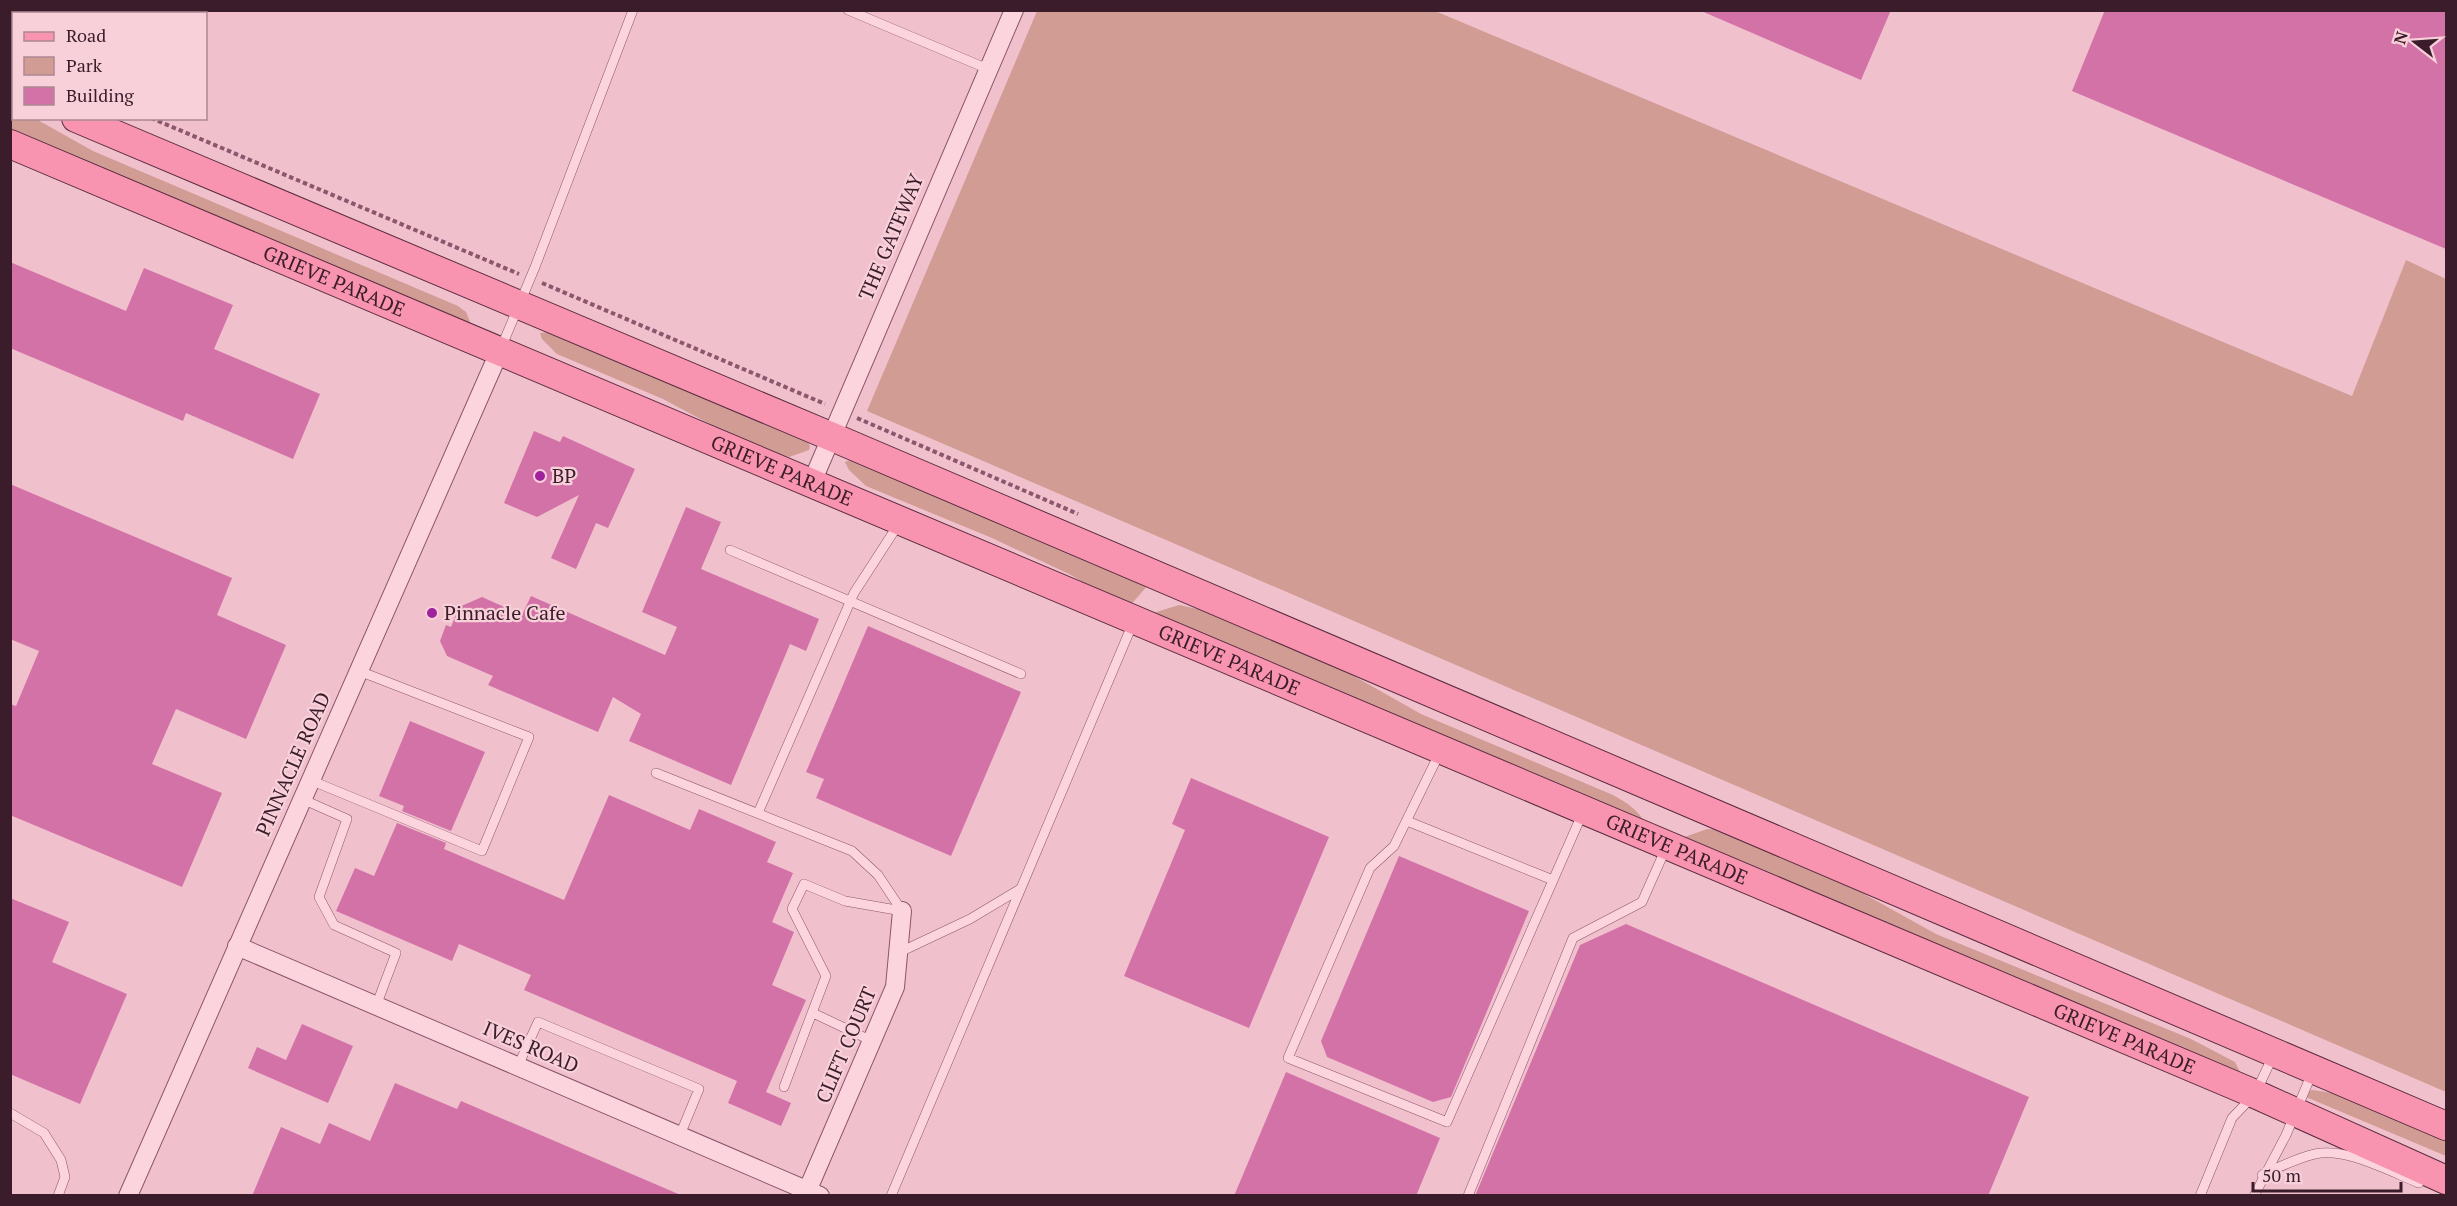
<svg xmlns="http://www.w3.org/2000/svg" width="2457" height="1206" viewBox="0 0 2457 1206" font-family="'PT Serif',serif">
  <rect width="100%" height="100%" fill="#f1c0cd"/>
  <path fill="#d09c93" d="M1037,11H1435L2352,396L2406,260L2446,279V1092L867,411Z
    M10,105L13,107L14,118L36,119L93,151L458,306L466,312L470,322L467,324L11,134Z
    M550,332L808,442L810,446L809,450L789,457L753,447L663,399L557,354L542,339L540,333Z
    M850,460L1148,585L1128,608L1069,574L992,538L866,486L849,470L845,462Z
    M1179,605L1198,609L1345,671L1421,714L1613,795C1627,803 1639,810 1646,825L1150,614Z
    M1707,829L1723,830L1857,890L1936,934L2191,1039L2235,1062L2244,1080L1682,838Z
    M2313,1090L2344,1095L2446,1138V1156L2306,1097L2308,1091Z"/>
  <path fill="#d372a7" d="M1699,10H1891L1861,80Z
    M2105,10H2446V249L2072,91Z
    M10,262L126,311L144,268L233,305L214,349L320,394L293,459L186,413L183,421L10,348Z
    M534,431L560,442L563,436L635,469L608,528L596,523L576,569L551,558L579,495L537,517L504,503Z
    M10,484L232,578L217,615L286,645L246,739L176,709L152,764L222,793L182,887L10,815V704L16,706L39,651L10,639Z
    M686,507L721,522L701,569L819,619L806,651L790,644L731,785L629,741L641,714L613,697L598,732L488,685L493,676L447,656L440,641L446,625L451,627L459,607L482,597L522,615L531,596L665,655L677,627L642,612Z
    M868,626L1021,692L951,856L816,798L824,779L806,772Z
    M410,721L485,752L451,831L402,811L404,806L379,796Z
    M1191,778L1329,837L1249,1028L1124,976L1185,830L1172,824Z
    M609,795L690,830L699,809L776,842L767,862L793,873L772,922L794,932L772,985L806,1000L766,1092L791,1103L781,1126L728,1103L737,1081L524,990L531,975L459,944L452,961L336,911L355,868L374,876L397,823L446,843L444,849L564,900Z
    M1399,856L1529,911L1451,1097L1433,1102L1327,1057L1321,1041Z
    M10,898L69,922L52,962L127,994L80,1104L10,1074Z
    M1626,924L2029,1097L1988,1196H1475L1580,945Z
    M302,1024L353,1046L328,1103L248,1068L257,1047L286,1060Z
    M1286,1072L1440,1138L1416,1196H1234Z
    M395,1083L457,1109L461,1101L683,1196H252L281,1127L320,1144L329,1123L370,1141Z"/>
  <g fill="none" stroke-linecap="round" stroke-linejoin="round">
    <g stroke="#8c566d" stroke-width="10">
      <path id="service" d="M848,10L988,69
        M501,348L535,267L633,10
        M730,550L1021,674
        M1440,752L1394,846L1370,868L1288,1058L1447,1122L1583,812
        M656,773L852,851L878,875L902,911
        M310,780L482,851L529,737L359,671
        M302,799L347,819L319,897L334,925L396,953L376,1006
        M758,813L854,593L898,525
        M1407,821L1553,880
        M898,953L970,919L1020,889
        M813,1013L872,1041
        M518,1066L538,1022L699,1089L680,1135
        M784,1087L826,976L792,909L804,884L845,901L902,911
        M10,1113L44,1133L61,1160L65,1177L58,1196
        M2262,1175C2279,1167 2297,1158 2315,1154C2346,1147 2391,1172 2419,1183
        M891,1196L1133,623
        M1468,1196L1573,938L1642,902L1666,848
        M2200,1196L2232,1118L2255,1094L2273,1056
        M2254,1196L2286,1135L2312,1073"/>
    </g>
    <g stroke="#8c566d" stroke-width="20">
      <path id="minor" d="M812,482L1014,10
        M237,946L820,1196
        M128,1196L500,350
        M805,1196L895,987L902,911"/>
    </g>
    <g stroke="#592b42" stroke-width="30">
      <g id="primary">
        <path d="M10,91L14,92"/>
        <path d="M76,118L830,436L2446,1126"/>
        <path id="s1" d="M10,144L2255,1094L2446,1180"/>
      </g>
    </g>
    <path stroke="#8c566d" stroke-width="4" stroke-dasharray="4.5 3" stroke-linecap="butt" d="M10,59L14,61
      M151,118L519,274
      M542,283L825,404
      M857,418L1078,514"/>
    <use href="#service" stroke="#fbd4de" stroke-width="9"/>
    <use href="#minor" stroke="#fbd4de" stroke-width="18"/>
    <use href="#primary" stroke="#f894af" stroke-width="28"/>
  </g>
  <g fill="#a0219c" stroke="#f8d0da" stroke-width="2">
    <circle cx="540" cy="476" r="6"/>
    <circle cx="432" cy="613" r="6"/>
  </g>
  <g text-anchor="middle" stroke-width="4.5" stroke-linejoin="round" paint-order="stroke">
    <g font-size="20" fill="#3a1c2a" stroke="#f8d0da">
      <text transform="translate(891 237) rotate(-67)" y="7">THE GATEWAY</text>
      <text dy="7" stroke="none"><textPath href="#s1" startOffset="352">GRIEVE PARADE</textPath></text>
      <text dy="7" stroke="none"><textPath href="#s1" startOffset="838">GRIEVE PARADE</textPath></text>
      <text dy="7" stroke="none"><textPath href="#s1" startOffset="1324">GRIEVE PARADE</textPath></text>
      <text transform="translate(293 764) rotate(-66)" y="7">PINNACLE ROAD</text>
      <text dy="7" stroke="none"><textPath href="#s1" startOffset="1810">GRIEVE PARADE</textPath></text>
      <text dy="7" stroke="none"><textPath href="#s1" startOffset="2296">GRIEVE PARADE</textPath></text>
      <text transform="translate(846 1045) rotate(-67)" y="7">CLIFT COURT</text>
      <text transform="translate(531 1047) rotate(23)" y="7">IVES ROAD</text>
    </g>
    <g font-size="20" fill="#3a1c2a" stroke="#f8d0da" text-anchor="start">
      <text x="552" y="483">BP</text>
      <text x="444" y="620">Pinnacle Cafe</text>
    </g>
  </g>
  <rect width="2457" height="1206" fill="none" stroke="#3a1c2a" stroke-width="24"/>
  <rect x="12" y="12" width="195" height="108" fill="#f8d0da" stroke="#ac8894" stroke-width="1.5"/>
  <rect x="24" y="32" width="30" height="9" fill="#f894af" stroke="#ac8894" stroke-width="1.5"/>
  <text x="66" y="42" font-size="18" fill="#3a1c2a">Road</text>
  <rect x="24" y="57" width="30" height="18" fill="#d09c93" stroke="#ac8894" stroke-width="1.5"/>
  <text x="66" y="72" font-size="18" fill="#3a1c2a">Park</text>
  <rect x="24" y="87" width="30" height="18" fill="#d372a7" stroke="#ac8894" stroke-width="1.5"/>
  <text x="66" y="102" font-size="18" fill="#3a1c2a">Building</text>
  <g transform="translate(2415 42) rotate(287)" stroke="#f8d0da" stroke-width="4.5" paint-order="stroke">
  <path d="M0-4.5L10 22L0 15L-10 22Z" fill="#3a1c2a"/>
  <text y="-9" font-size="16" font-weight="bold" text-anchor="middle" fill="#3a1c2a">N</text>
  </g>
  <path d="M2253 1182v9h148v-9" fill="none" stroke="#3a1c2a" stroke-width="3"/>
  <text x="2262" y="1182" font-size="18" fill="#3a1c2a" stroke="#f8d0da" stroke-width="4.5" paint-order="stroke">50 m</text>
</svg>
